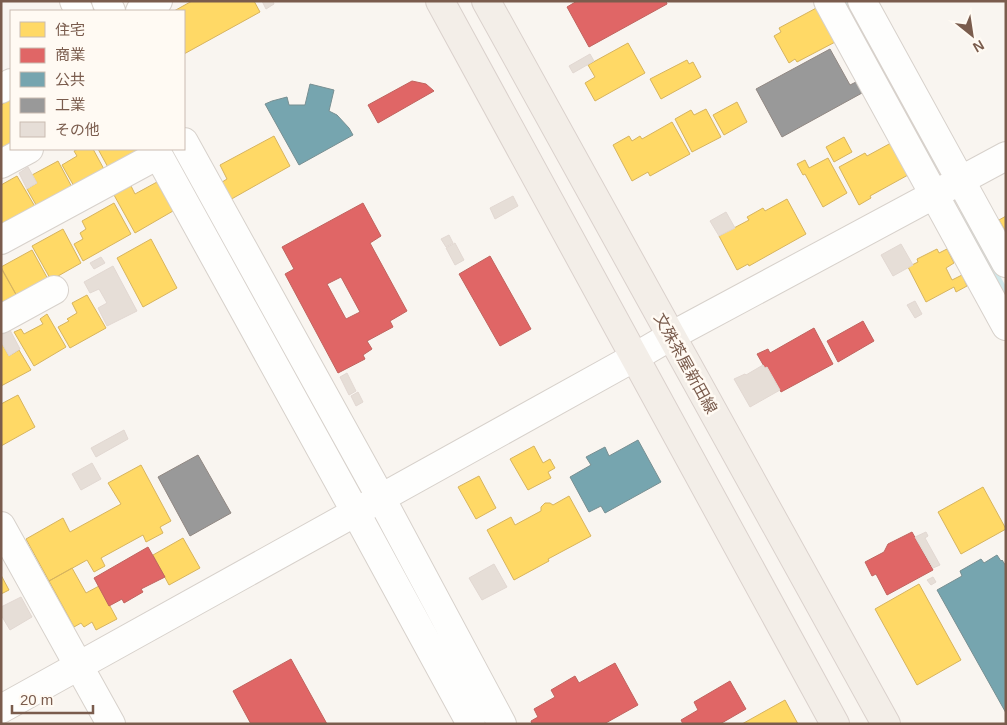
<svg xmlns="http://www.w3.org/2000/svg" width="1007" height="725" viewBox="0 0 1007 725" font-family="Helvetica,'Noto Sans JP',sans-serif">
  <rect width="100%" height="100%" fill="#f9f5f0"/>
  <path fill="#ffd966" stroke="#d7b45e" d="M192,1H254L260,12L184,54V11H174Z
    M820,6L839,40L797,62L795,59L789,63L774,36L781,32L779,28Z
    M628,43L645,73L595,101L585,83L595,77L588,65Z
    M687,60L689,64L693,62L701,77L661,99L650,79Z
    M11,99V149L1,157V105Z
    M737,102L747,122L724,135L713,115Z
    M706,109L721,137L692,152L675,119L691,110L694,115Z
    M672,122L690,154L650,176L648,172L632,181L613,145L629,136L632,141L640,136L642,139Z
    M274,136L290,166L228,201L219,184L227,179L220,165Z
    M844,137L852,152L834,162L826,147Z
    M891,143L908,175L870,196L871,198L859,205L839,167L865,153L867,156Z
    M78,149H93L105,171L75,188L62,165L77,156L74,151Z
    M98,149H140L142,153L110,171Z
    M828,158L847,193L823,207L805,174L803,175L797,164L805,160L809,168Z
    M58,161L74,191L39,210L27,189L37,183L32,175Z
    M17,176L37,210L1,230V185Z
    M157,182L173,211L135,233L114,195L131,186L135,194Z
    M787,199L806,234L749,266L748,264L737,270L719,236L749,220L747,217L763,208L765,211Z
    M114,203L131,234L83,261L74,244L83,239L80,233L86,229L82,221Z
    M1006,216V232L999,220Z
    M63,229L81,263L51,280L32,246Z
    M151,239L177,288L143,307L117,258Z
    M937,249L939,253L947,249L954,263L946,268L952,280L962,275L967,286L956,292L954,287L926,302L908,267L918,262L917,259Z
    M32,250L49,281L18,298L1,267Z
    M1,270H2L18,298L1,307Z
    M87,295L106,328L70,348L58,327L69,321L67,319L77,313L72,303Z
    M47,314L66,347L34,366L14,332L21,329L24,334L43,324L40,319Z
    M1,342L9,356L19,350L31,370L1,386Z
    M18,395L35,427L1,446V404Z
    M534,446L543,463L550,459L555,468L548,472L551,478L528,490L510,459Z
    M141,465L171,521L160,527L163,533L146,542L143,535L101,558L105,566L94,572L87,560L49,581L26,539L63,518L70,532L121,504L108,483Z
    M479,476L496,508L476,519L458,487Z
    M983,487L1006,529L961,554L938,512Z
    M569,496L591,536L548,559L549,561L514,580L487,530L511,517L515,525L541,511V507L545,503H550L553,505Z
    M183,538L200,568L169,585L153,555Z
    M72,568L86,593L99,586L117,619L96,630L92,622L84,627L81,623L74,627L49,581Z
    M1,575L9,590L1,594Z
    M919,584L961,660L917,685L875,609Z
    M785,700L798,724H742Z"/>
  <path fill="#e06666" stroke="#c1635e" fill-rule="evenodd" d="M577,1H666L667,4L589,47L567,7Z
    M412,81L426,84L434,91L378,123L368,105Z
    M363,203L381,236L370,243L407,311L390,321L393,327L367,341L372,349L363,355L365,359L338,373L285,274L294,269L282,247ZM341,277L360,312L346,319L327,284Z
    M490,256L531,329L500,346L459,274Z
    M863,321L874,341L838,362L827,341Z
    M814,328L833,364L781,392L767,367L765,368L757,354L768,349L770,353Z
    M912,532L933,570L887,595L876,574L872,576L865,562L884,552L888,544Z
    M148,547L165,577L141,589L143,592L124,603L122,599L109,606L94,578Z
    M291,659L327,724H251L233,691Z
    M615,663L638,705L604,724H532L531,721L538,717L534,709L555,697L551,690L575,676L579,683Z
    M730,681L746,709L720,724H683L681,720L698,710L694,702Z"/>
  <path fill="#76a5af" stroke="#778f92" d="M310,84L334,90L329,111L337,115L349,128L353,135L299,165L265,104L272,101L287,97L289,105H305Z
    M638,440L661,482L605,513L601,506L589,512L570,477L591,465L586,457L605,447L609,456Z
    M997,555L1001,561L1002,560L1006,566V713L937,590L962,576L960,571L981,559L984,563Z"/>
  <path fill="#999" stroke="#908782" d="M830,49L850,85L856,82L862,93L782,137L756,89Z
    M198,455L231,513L190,536L158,477Z"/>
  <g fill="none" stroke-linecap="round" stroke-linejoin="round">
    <path stroke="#d0e8ea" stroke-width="9" d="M90,1L96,11
      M844,1L934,164
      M171,149L233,262
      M962,216L1006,296"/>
  </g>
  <path fill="#e6ded7" stroke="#e2d8d2" d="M262,1H273L274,4L266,9Z
    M590,54L594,61L573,73L569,66Z
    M28,167L37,183L27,189L19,173Z
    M513,196L518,206L495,219L490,208Z
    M726,212L735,228L719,236L710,221Z
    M449,235L453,243L446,247L441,239Z
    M455,243L464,260L455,265L446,248Z
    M901,244L913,265L893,276L881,255Z
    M101,257L105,263L94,269L90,263Z
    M113,266L137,311L107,326L98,308L107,303L99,289L90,293L84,282Z
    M915,301L922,314L915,318L907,305Z
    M10,330L20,349L9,356L1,342V335Z
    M763,365L765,368L767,367L780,390L750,407L734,379L745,374L746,375Z
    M347,373L356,391L349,395L340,377Z
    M358,392L363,402L356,406L351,396Z
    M124,430L128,439L96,457L91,448Z
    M92,463L101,479L81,490L72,474Z
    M926,532L928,536L925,538L940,565L933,568L915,537Z
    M494,564L507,587L482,600L469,578Z
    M933,577L936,582L931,585L927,580Z
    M21,597L32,617L10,630L1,615V607Z"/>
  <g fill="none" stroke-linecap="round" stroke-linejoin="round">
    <g stroke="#d7d1cb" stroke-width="30">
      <path id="minor" d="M74,1L79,11
        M106,1L111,11
        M828,1L1006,326
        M862,1L1006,263
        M140,11L158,1
        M1,89L11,83
        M184,142L381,498L502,724
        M155,149L356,513L471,724
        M1,164L29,149
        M1,240L158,155
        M1,319L54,290
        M1,526L111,724
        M1,709L635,357L671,336L1006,156"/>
    </g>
    <g stroke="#dad1cc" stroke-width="30">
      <path id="major" d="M440,1L835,724
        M486,1L886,724"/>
    </g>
    <use href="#minor" stroke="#fefefd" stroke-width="28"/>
    <use href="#major" stroke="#f3eee8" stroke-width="28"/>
  </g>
  <g text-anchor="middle" stroke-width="5" stroke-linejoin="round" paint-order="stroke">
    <g font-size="16" fill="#7a5c4d" stroke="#fffaf3">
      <text transform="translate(686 363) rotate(61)" y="6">文殊茶屋新田線</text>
    </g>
  </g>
  <rect width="1007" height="725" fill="none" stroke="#7a5c4d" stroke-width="5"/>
  <rect x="10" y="10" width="175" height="140" fill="#fffaf3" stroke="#cabbb1"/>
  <rect x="20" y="22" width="25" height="15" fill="#ffd966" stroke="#cabbb1"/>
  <text x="55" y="35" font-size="15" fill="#7a5c4d">住宅</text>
  <rect x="20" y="48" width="25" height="15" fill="#e06666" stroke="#cabbb1"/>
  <text x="55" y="60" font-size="15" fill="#7a5c4d">商業</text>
  <rect x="20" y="72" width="25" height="15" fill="#76a5af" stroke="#cabbb1"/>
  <text x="55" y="85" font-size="15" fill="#7a5c4d">公共</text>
  <rect x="20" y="98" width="25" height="15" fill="#999999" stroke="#cabbb1"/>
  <text x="55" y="110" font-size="15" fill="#7a5c4d">工業</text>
  <rect x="20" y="122" width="25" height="15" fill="#e6ded7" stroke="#cabbb1"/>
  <text x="55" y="135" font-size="15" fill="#7a5c4d">その他</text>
  <g transform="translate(972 35) rotate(150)" stroke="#fffaf3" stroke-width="4" paint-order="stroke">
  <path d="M0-4L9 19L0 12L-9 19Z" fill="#7a5c4d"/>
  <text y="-8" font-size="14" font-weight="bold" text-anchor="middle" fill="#7a5c4d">N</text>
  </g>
  <path d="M12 705v8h81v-8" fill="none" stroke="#7a5c4d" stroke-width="2.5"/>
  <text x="20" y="705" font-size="15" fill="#7a5c4d" stroke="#fffaf3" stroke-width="4" paint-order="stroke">20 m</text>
</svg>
